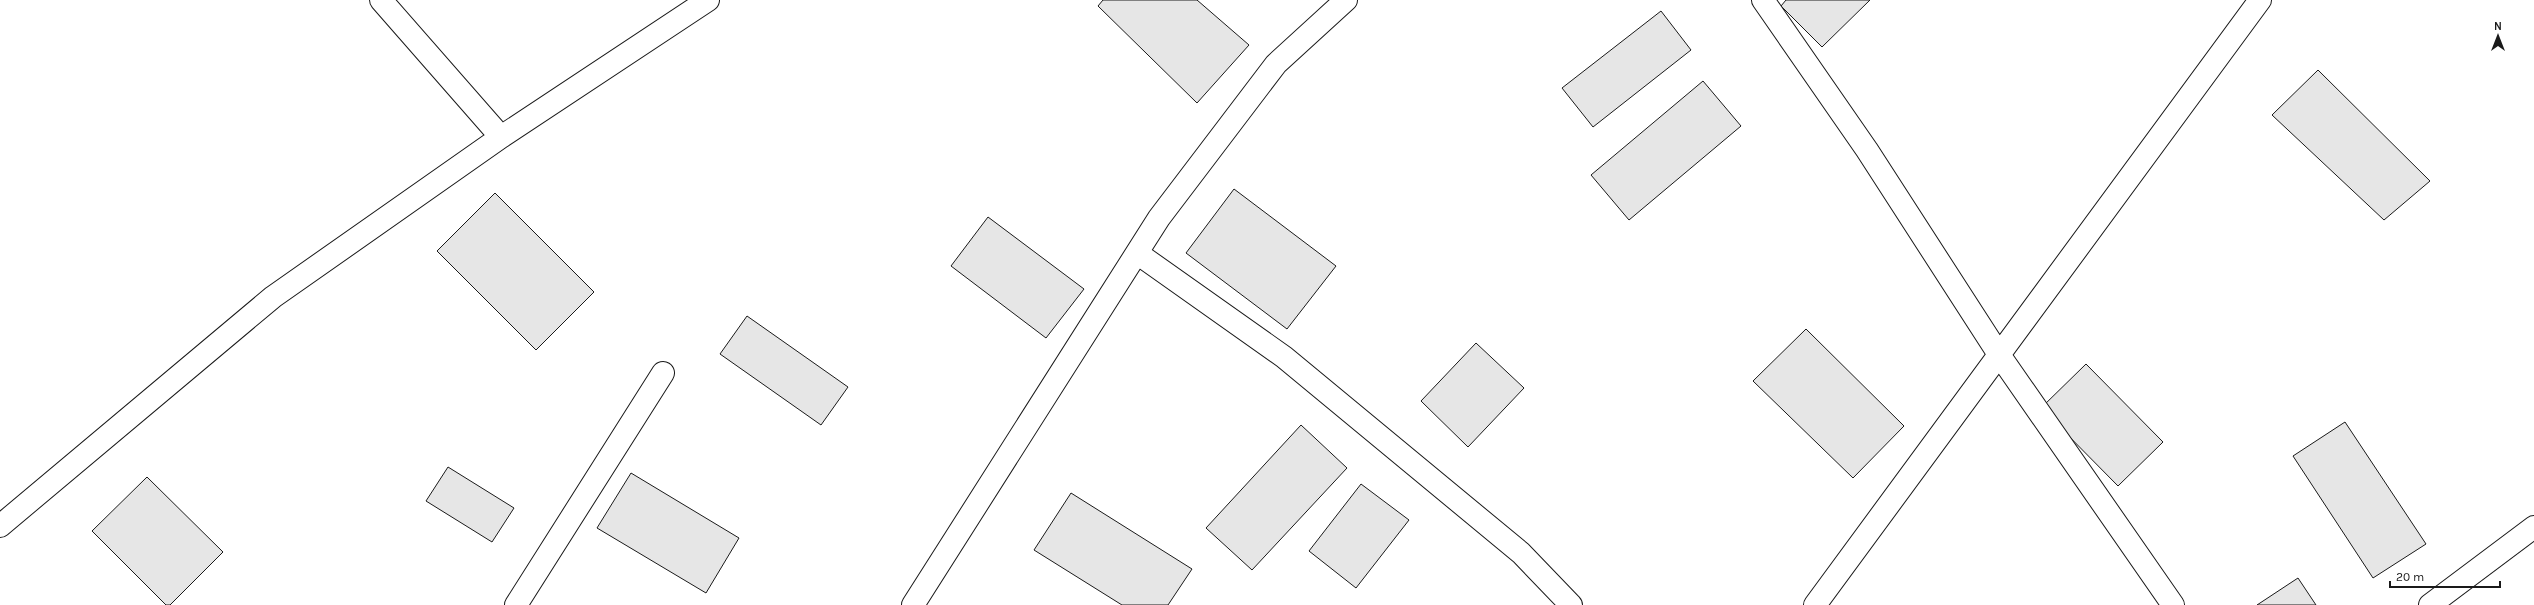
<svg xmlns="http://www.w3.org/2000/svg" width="2534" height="605" viewBox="0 0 2534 605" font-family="Karla,sans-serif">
  <rect width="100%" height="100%" fill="#fff"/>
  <path fill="#e6e6e6" stroke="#1a1a1a" d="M1103,0H1197L1249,45L1197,103L1098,6Z
    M1786,0H1870L1822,47L1781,6Z
    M1661,11L1691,50L1593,127L1562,88Z
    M2318,70L2430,181L2384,220L2272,115Z
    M1703,81L1741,126L1629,220L1591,175Z
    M1234,189L1336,266L1287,329L1186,253Z
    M495,193L594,292L536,350L437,251Z
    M988,217L1084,289L1046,338L951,266Z
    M747,316L848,387L821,425L720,354Z
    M1806,329L1904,426L1853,478L1753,381Z
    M1476,343L1524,388L1468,447L1421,401Z
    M2086,364L2163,442L2118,486L2041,408Z
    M2345,422L2426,544L2373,578L2293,456Z
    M1301,425L1347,468L1252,570L1206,528Z
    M448,467L514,508L492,542L426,501Z
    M631,473L739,538L706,593L597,528Z
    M147,477L223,552L170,605H166L92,531Z
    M1361,484L1409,520L1356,588L1309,551Z
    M1071,493L1192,569L1168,605H1122L1034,550Z
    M2298,578L2316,605H2257Z"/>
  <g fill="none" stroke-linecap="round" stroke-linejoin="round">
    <g stroke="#1a1a1a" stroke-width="24">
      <path id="minor" d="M381,0L501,137
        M1763,0L1867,150L2000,356L2173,605
        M1137,253L1284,357L1521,553L1571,605
        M0,526L273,297L501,137L708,0
        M516,605L663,373
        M913,605L1159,218L1276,64L1346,0
        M1815,605L2260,0
        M2430,605L2534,527"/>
    </g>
    <use href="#minor" stroke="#fff" stroke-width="22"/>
  </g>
  <g transform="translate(2498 36)" stroke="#ffffff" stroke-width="3" paint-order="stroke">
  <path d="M0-3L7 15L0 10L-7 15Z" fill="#1a1a1a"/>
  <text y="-6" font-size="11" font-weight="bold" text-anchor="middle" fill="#1a1a1a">N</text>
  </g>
  <path d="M2390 581v6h110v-6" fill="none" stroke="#1a1a1a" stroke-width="2"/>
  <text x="2396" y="581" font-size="12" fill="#1a1a1a" stroke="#ffffff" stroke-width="3" paint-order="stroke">20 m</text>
</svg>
